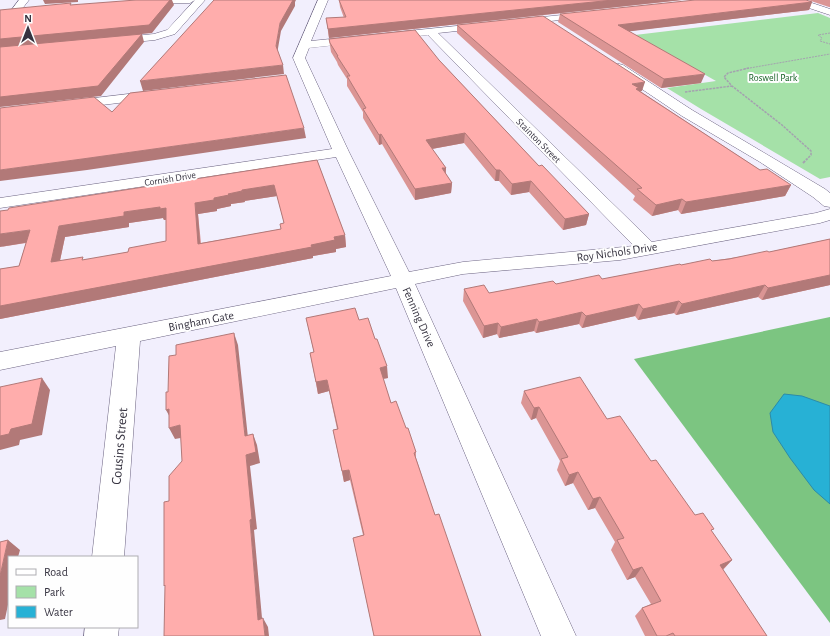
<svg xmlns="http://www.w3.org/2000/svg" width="830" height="636" viewBox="0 0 830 636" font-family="'Alegreya Sans',sans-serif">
  <rect width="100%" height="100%" fill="#f2effd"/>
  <path fill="#a5e1a8" d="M818,13L830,18V177L820,179L701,109L667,88L716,81L635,35Z"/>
  <path fill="#7cc581" d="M830,317V623L634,359Z"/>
  <path fill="#27b1d5" stroke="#2c8ba8" d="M784,394L802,396L830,406V504L814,490L790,458L773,432L770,413Z"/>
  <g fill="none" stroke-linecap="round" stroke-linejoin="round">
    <g stroke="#6c6482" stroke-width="1">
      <path id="minor" d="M19,0H29L18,14H12L10,12Z
        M139,0H195L190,3L143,4L140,3Z
        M195,0H205L175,34L155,40L113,44L108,41L113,38L154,34L167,30Z
        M318,0H328L311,41L591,12L593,14L591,16L588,17L438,33L652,242L816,213L830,209V220L820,223L620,260L463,274L415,284L576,636H541L396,288L140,341L124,557H92L116,346L0,370V352L391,276L336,157L0,208V198L332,149L293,58ZM428,35L634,246L463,262L409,272L349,152L305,58L309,48Z
        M789,0H803L830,9V15L791,2Z
        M619,64L623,65L692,110L825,189L830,193V207L824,206L813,197L760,162L682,116L615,71L613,68L615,65Z
        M154,91L159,92L160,95L159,98L69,109L64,108L62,105L64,102L69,101Z
        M85,627H119L118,636H84Z"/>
    </g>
    <path stroke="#a4a1af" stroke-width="1" stroke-dasharray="2 1" stroke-linecap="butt" d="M830,33L818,35L822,38L820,41L830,44
      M744,69L830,54"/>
    <path stroke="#a4a1af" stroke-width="1.5" stroke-dasharray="2.5 1" stroke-linecap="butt" d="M749,68L728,73L724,77L732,86L782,125L811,151V155L806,160
      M685,92L732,86"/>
    <path stroke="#a4a1af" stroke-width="2" stroke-dasharray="3 1.5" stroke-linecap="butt" d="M803,163L807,159"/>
    <use href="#minor" fill="#fff" fill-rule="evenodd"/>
  </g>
  <path fill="#db9594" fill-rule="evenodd" d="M339,0H682L329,38L326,18H344L340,7Z
    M808,0H830V7H829Z
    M812,2L809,10L629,31L701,83L661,88L558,22L560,14Z
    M457,25L642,91H640L760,170L791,185L785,196L681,214L678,210L652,216L633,200L635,196L457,33Z
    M329,39L439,60L539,166L589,214L586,225L563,230L529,192L511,195L499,181H495L464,143L432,149L446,168V174L452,183L451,193L415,200L382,144L379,145L363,118V112L347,86V79L338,65L337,62L331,52Z
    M317,160L345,235L346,247L336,249V252L313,256V258L0,319V269L19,266L26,243L0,247ZM277,196L284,223L281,229L201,243L198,214L217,211V209L231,206V204L245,202L244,201ZM163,218L164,220H166V241L128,252L85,260L60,261L65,237L129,227V223Z
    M830,239V285L762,300L758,297L676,315L674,313L638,320L635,316L582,328L579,324L536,333L534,331L499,338L497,334L483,338L463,301L464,289L489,293L556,284L602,279L681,265L712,261L769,252Z
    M306,318L359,320L388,378L383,379L391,403L406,428L416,452V458L435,515L481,636H374L353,538L363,535L350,480L344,482L333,430L337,429L329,391L318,394L310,353H314Z
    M524,391L607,419L651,461L695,515L712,532L732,560L723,570L767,636H645L635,616L642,608L651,604L635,577L627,580L611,550L615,542L595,508L588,510L573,483L565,486L557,470L560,461L536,418L531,420L521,403Z"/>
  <path fill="#b27978" d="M43,0H78V2L45,4Z
    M170,0H172L174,5L152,33L142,34L144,42L101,96L0,107V39Z
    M292,0H296L295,2V6L281,31L277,54L276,46L280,23Z
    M613,0H682L329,38L328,29Z
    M812,2L809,10L616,33L618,25Z
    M283,65L284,74L143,91L140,81Z
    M705,74L701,83L661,88L664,79Z
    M645,82L642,91L638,92L632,84Z
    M304,128L306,138L87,170L0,181V170Z
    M465,133L464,143L426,150V140Z
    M381,134L382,144L379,145V135Z
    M442,168H446L445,178Z
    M496,170H500L499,181H495Z
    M531,181L529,192L511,195L512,184Z
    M452,183L451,193L415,200V189Z
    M274,185L277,196L244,201L242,190Z
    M791,185L785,196L681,214L686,202Z
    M242,191L245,202L231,204V206L217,209V211L198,214L201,255L198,244L195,203L228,194Z
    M682,199L678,210L652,216L656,205Z
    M160,207L166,208L170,219L164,220L163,218L129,223V227L65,237L57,274L51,262L59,226L124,212Z
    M589,214L586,225L563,230L565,219Z
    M30,230L36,241L0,247V234Z
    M345,235L346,247L336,249V252L313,256V258L0,319V306L311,245L334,237Z
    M830,275V285L762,300L768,288Z
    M765,285L758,297L676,315L682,304Z
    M679,301L674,313L638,320L643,309Z
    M639,304L635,316L582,328L586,316Z
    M582,312L579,324L536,333L539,322Z
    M537,319L534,331L499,338L501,327Z
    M498,323L497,334L483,338L484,326Z
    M234,333L238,345L249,447L245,436Z
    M387,366L388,378L381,379L380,368Z
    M42,378L50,390L42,435L20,440L19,445L0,450V436Z
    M327,380L329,391L318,394L316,382Z
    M539,407L536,418L531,420L534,408Z
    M169,409L172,421L166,410Z
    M180,425L186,437L175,439L169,428Z
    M253,434L257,445L260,463L250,466L257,529L254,530L263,629L258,620L250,520L246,455Z
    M349,470L350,480L344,482L342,471Z
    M578,472L573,483L565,486L569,475Z
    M600,497L595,508L588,510L593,499Z
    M8,540L20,550L18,557H9V600L5,619L0,620V576Z
    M732,560L722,570L720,565Z
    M642,567L635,577L627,580L633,570Z
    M263,618L268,627L269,636H265Z"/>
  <path fill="#ffadac" stroke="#b27978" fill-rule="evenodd" d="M136,0H170L149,25L0,39V10L71,3L70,5Z
    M214,0H293L280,23L276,46L283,65L140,81Z
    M339,0H613L328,29L326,18L346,17Z
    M695,0H806L812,2L618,25L705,74L664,79L560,14Z
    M543,16L645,82L632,84L639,88L636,89L760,170L767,169L791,185L686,202L682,199L656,205L637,189L642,188L457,25Z
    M415,30L439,60L539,166L542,165L589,214L565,219L531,181L512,184L500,170H496L465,133L426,140L446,168H442L452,183L415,189L381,134L379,135L363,109L366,108L347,76H350L337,56H338L330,43L329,39Z
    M142,34L98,86L0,97V47Z
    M286,75L304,128L82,159L0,170V108L94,97L112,112L130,93Z
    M317,160L345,235L334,237L335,240L311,245L312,247L0,306V269L19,266L30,230L0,234V211L8,210L9,208ZM274,185L283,219L284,223L280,224L281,229L198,244L195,203L214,200V198L229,195L228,194L242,191V190ZM160,207V209L166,208V241L129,248L128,252L82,260L83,257L51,262L59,226L124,216V212Z
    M830,239V275L768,288L765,285L682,304L679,301L643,309L639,304L586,316L582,312L539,322L537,319L501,327L498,323L484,326L464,289L484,285L489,293L553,281L556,284L599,275L602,279L680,264L681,265L710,259L712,261L729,259L767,251L769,252Z
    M355,308L359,320L368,318L375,339H377L387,366L380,368L391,403L396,401L406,428H408L416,452L414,453L435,515L439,514L481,636H374L353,538L364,535L349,470L342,471L333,430L338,429L327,380L316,382L310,353L314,352L306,318Z
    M234,333L245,436L253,434L256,452L246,455L252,519L250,520L258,620L263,618L265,636H164L165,585L164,586V502L169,501V476L182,461L180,425L169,428V409L166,410V392H168L169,356L176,355V345Z
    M580,377L607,419L620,416L651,461L656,460L695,515L703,513L714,529L711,530L732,560L720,565L767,636H675L673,633L666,636H657L642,608L661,601L642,567L633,570L617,540L624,538L600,497L593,499L578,472L569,475L561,459L568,457L539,407L534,408L524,391Z
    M42,378L32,424L11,429L9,434L0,436V387Z
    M8,540L0,576V542Z"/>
  <g text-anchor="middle" stroke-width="4" stroke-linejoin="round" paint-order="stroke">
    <g font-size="10" fill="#156224" stroke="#fefefe">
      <text x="773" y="81">Roswell Park</text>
    </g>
    <g font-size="10" fill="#363340" stroke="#fefefe">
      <text transform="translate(539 140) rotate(45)" y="4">Stainton Street</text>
      <text transform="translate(170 178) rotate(-9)" y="4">Cornish Drive</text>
    </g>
    <g font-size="12" fill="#363340" stroke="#fefefe">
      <text transform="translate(617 252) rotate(-8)" y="4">Roy Nichols Drive</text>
      <text transform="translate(419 317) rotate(66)" y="4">Fenning Drive</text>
      <text transform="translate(201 321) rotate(-11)" y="4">Bingham Gate</text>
    </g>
    <g font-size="14" fill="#363340" stroke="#fefefe">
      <text transform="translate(119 446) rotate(-85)" y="5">Cousins Street</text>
    </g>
  </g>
  <rect x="8" y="556" width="130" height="72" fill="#fefefe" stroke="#aeadb2"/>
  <rect x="16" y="569" width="20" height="6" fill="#ffffff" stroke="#aeadb2"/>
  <text x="44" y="576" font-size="12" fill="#363340">Road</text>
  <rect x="16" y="586" width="20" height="12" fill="#a5e1a8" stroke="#aeadb2"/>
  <text x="44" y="596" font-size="12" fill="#363340">Park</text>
  <rect x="16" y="606" width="20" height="12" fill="#27b1d5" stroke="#aeadb2"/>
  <text x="44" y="616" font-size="12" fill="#363340">Water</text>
  <g transform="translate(28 28)" stroke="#fefefe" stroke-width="3" paint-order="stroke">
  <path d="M0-3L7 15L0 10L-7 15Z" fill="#363340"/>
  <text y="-6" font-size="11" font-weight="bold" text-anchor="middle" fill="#363340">N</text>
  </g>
</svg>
